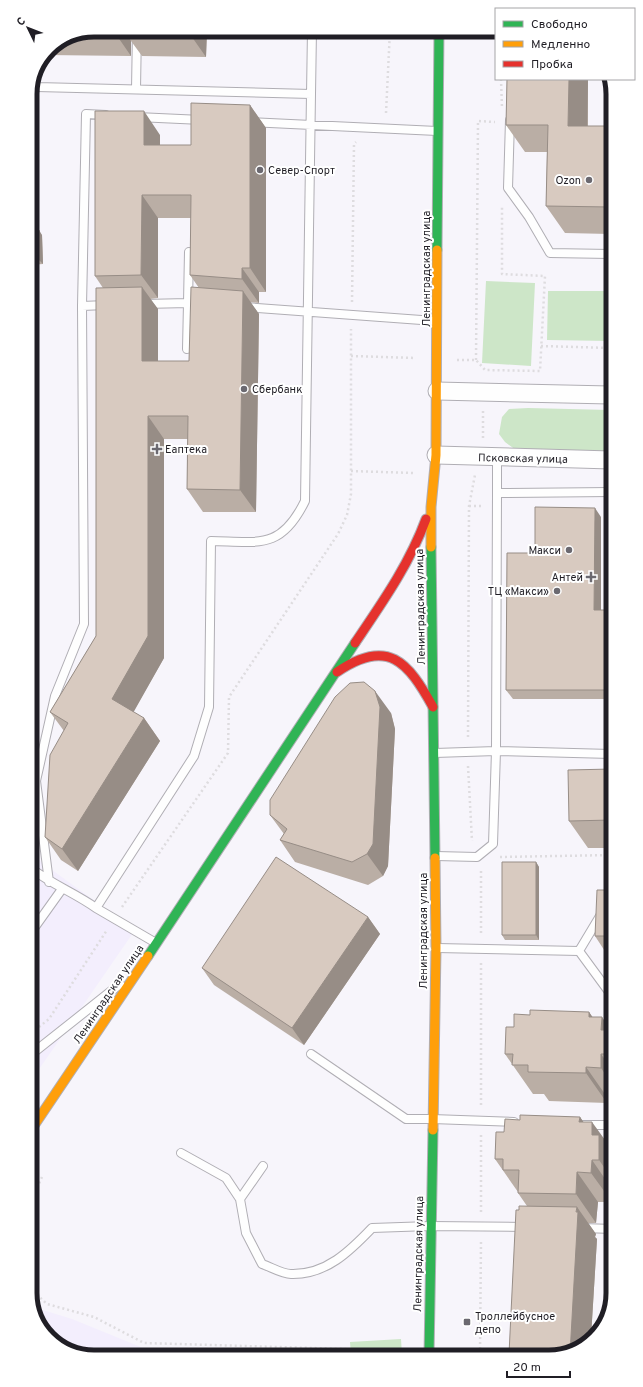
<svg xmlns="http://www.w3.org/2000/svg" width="643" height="1387" viewBox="0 0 643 1387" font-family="Overpass,sans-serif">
  <rect width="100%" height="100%" fill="#f7f5fb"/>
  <path fill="#f3eefd" d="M32,850L41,862L135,930L33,1078Z
    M33,1307L72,1319L153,1352L263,1356L89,1357L55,1344L33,1314Z"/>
  <path fill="#cde6c8" d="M486,281L535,283L531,366L482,363Z
    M548,291H610V341L547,340Z
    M528,408L610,410L611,453L516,450L505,442L499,434L502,417L509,409Z
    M401,1339L402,1355H351L350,1342Z"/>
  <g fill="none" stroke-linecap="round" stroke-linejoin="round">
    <g stroke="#b0aeb4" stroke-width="10">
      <path id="lane" d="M33,84L37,87L311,94L305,501C281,550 259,542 211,541L209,707L194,756L96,908L156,943
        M136,89L137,30
        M311,94L312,30
        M137,117L202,120
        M510,120L508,188L529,217L550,253L610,254
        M251,122L437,131
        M189,252L188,303H192
        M144,304L188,303L187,349
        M82,306L86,114L106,115
        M245,307L435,321
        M497,457V493
        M435,753L496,751L497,493L611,492
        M436,856L477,857L493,844L496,751L611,754
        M32,869C53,885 75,893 96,908
        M49,882L36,781L55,696L84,624L82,306L106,305
        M32,931L62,889
        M437,948L579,951L612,996
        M579,951L600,916
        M33,1053L120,984
        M311,1054L406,1119H432L514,1122
        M583,1125H613
        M181,1153L226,1178L240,1199L246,1233L262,1264C271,1267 282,1274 291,1274C326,1275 350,1251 372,1228L430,1226L526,1227
        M240,1199L263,1166
        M582,1228L613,1229"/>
    </g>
    <g stroke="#b0aeb4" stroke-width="19">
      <path id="street" d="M437,391L610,395
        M436,455L611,460"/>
    </g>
    <g stroke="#b0aeb4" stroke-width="11">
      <path id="fast" d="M437,250L439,30
        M431,547L435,858
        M148,956L355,643
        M429,1355L433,1130"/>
    </g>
    <g stroke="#b0aeb4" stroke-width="11">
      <path id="slow" d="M431,547V507L436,455L437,250
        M33,1127L148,956
        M433,1130L436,948L435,858"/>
    </g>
    <g stroke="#b0aeb4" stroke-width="11">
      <path id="jam" d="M355,643C382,603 409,565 426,519
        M337,672C388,637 408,662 433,707"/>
    </g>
    <path stroke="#dedcdf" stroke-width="2.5" stroke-dasharray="2 3" stroke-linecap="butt" d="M501,79L502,108
      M386,113L390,30
      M352,302L354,144L356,142
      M541,346L610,348
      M351,356L416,358
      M457,360H476L485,370L540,371L545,276L502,274V205
      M476,360L478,121L495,122
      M483,438V411
      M351,471L413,473
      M469,506H482
      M468,737L469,506L475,475
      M468,766L472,841
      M500,857L612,855
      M481,871V936
      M122,907L228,753L229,697L338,534L347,515L351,494V329
      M481,963V1106
      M39,1027L49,1019L107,930
      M33,1197L42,1177
      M481,1212V1135
      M33,1291L47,1304L94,1317L144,1343L346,1349V1355
      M480,1354L481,1241"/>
    <use href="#lane" stroke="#fefefe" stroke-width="8"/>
    <use href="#street" stroke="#fefefe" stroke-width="17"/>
    <use href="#fast" stroke="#30b455" stroke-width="9"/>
    <use href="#slow" stroke="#ff9f0a" stroke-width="9"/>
    <use href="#jam" stroke="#e5322d" stroke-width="9"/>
  </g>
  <path fill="#baaea5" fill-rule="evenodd" d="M94,30H207L206,57L142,56L131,41V56L46,55L49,49Z
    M507,79H588V126H610V234L565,233L546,206L547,152H525L506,125Z
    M250,105L266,128V292H259V303L250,302L259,314L256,512H203L187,489L188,439H164V658L133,712L144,718L160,741L78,871L61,860L45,837L64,731L50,712L96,636L103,288L95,276L160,135V145H191ZM158,218H191L190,275L199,288L189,361H158V309L150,299L158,298Z
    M31,230L42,235L43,264L31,265Z
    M601,517V610H605L611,618V699H513L506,690L535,553Z
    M391,713L395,729L388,866L383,876L368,885L295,862L280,840L284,834L270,815Z
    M612,769V848H588L569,821Z
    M536,862L539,867V940H505L502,935Z
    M612,890V959H610L595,936Z
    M368,917L380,934L304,1045L214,985L202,968Z
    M589,1012L592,1017L612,1032V1097H607V1103L549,1101L544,1094H533L505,1054L514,1027L530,1015Z
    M580,1117L583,1122L613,1151V1189L612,1202H598L596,1223H588L596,1234L595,1237L597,1239L591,1337L570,1354L519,1210L527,1206L518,1193V1192L495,1159L504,1132L520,1120Z"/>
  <path fill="#978d86" d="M113,30H124L131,41V56Z
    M187,30H207L206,57Z
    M569,79H588L587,153L568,126Z
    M250,105L266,128V292L250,268Z
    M144,111L160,135V169L144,145Z
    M142,195L158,218V298L141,275Z
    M39,230L42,235L43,264L39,260Z
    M242,268L259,292V303L242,279Z
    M142,287L158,309V384L142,361Z
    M243,291L259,314L256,512L240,490Z
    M148,416L164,439V658L128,722L112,699Z
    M595,508L601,517V619L594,610Z
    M605,610L611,618V699L605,690Z
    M375,691L391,713L395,729L388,866L383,876L367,854Z
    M144,718L160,741L78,871L62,849Z
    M536,862L539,867V940L536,935Z
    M368,917L380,934L304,1045L292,1028Z
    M589,1012L601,1029L602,1017L612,1032V1061L608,1054L589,1017Z
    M601,1054L612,1070V1084L601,1068Z
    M586,1067L607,1097V1103L586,1073Z
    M580,1117L592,1134V1122L613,1151V1180L599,1160L579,1122Z
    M592,1160L612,1189V1202L591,1173Z
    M577,1172L598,1202L596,1223L576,1194Z
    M577,1207L596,1234L595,1237L597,1239L591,1337L570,1353Z"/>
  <path fill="#d8cac0" stroke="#978d86" d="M507,79H569L568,126H610V207L546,206L548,125H506Z
    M191,103L250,105V268H242V279L190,275L191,195H142L141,275L95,276V111H144V145H191Z
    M31,230H39V260H31Z
    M142,287V361H189L191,287L243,291L240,490L187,489L188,416H148V636L112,699L144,718L62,849L45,837L50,755L68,723L50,712L96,636V288Z
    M535,507L595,508L594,610H605V690H506L507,553H535Z
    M364,682L375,691L380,707L373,844L367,854L352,862L280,840L287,829L270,815V800L335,697L350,683Z
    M612,769V820L569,821L568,770Z
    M276,857L368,917L292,1028L202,968Z
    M502,862H536V935H502Z
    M597,890H612V936H595Z
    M530,1010L589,1012V1017H602L601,1030H609L608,1054H601V1068L586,1067V1073L528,1072V1065H512L513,1054H505L506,1027H514V1014L530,1015Z
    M520,1115L580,1117L579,1122H592V1135H599V1160H592L591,1173L577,1172L576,1194L518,1193L519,1170H503V1159H495L496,1132H504L505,1119L520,1120Z
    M519,1206L577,1207L576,1212H578L570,1354H509L516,1210H519Z"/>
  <g fill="#6b6970" stroke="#fff" stroke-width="1.5">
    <circle cx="260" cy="170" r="4"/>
    <circle cx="589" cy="180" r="4"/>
    <circle cx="244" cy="389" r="4"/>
    <path d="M155 443h4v4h4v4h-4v4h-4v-4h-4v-4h4z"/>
    <circle cx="569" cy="550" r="4"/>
    <path d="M589 571h4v4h4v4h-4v4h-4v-4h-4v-4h4z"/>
    <circle cx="557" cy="591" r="4"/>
    <rect x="463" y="1318" width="8" height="8" rx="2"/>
  </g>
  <g text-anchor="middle" stroke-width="4" stroke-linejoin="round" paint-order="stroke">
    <g font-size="11" fill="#201e25" stroke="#fff" text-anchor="start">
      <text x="268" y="174">Север-Спорт</text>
      <text x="581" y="184" text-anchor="end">Ozon</text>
      <text x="252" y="393">Сбербанк</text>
      <text x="165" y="453">Еаптека</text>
      <text x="561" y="554" text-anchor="end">Макси</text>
      <text x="583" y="581" text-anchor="end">Антей</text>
      <text x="549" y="595" text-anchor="end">ТЦ «Макси»</text>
      <text x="475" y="1320">Троллейбусное<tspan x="475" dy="13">депо</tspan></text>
    </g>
    <g font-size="11" fill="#201e25" stroke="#fff">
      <text transform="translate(426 269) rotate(-90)" y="4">Ленинградская улица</text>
      <text transform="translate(523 458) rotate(1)" y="4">Псковская улица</text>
      <text transform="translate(420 607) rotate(-91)" y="4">Ленинградская улица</text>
      <text transform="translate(423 931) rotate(-90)" y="4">Ленинградская улица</text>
      <text transform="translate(108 994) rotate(-56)" y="4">Ленинградская улица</text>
      <text transform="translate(418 1254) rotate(-89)" y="4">Ленинградская улица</text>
    </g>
  </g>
  <path d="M0 0H643V1387H0ZM94 37H549A57 57 0 0 1 606 94V1293A57 57 0 0 1 549 1350H94A57 57 0 0 1 37 1293V94A57 57 0 0 1 94 37Z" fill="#fff" fill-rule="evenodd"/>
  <path fill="none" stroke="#201e25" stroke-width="5" d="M94 37H549A57 57 0 0 1 606 94V1293A57 57 0 0 1 549 1350H94A57 57 0 0 1 37 1293V94A57 57 0 0 1 94 37Z"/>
  <rect x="495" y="8" width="140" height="72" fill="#ffffff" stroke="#a6a5a8"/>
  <rect x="503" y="21" width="20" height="6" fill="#30b455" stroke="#a6a5a8"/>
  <text x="531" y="28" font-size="12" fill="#201e25">Свободно</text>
  <rect x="503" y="41" width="20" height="6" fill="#ff9f0a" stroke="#a6a5a8"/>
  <text x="531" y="48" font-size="12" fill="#201e25">Медленно</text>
  <rect x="503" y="61" width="20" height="6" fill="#e5322d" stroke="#a6a5a8"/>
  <text x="531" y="68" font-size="12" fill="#201e25">Пробка</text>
  <g transform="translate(28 28) rotate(313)" stroke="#ffffff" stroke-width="3" paint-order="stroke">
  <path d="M0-3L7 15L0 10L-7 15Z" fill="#201e25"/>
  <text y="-6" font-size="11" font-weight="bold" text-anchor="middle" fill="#201e25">С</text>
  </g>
  <path d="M507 1371v6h63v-6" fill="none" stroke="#201e25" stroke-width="2"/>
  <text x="513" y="1371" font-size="12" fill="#201e25" stroke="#ffffff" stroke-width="3" paint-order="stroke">20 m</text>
</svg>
